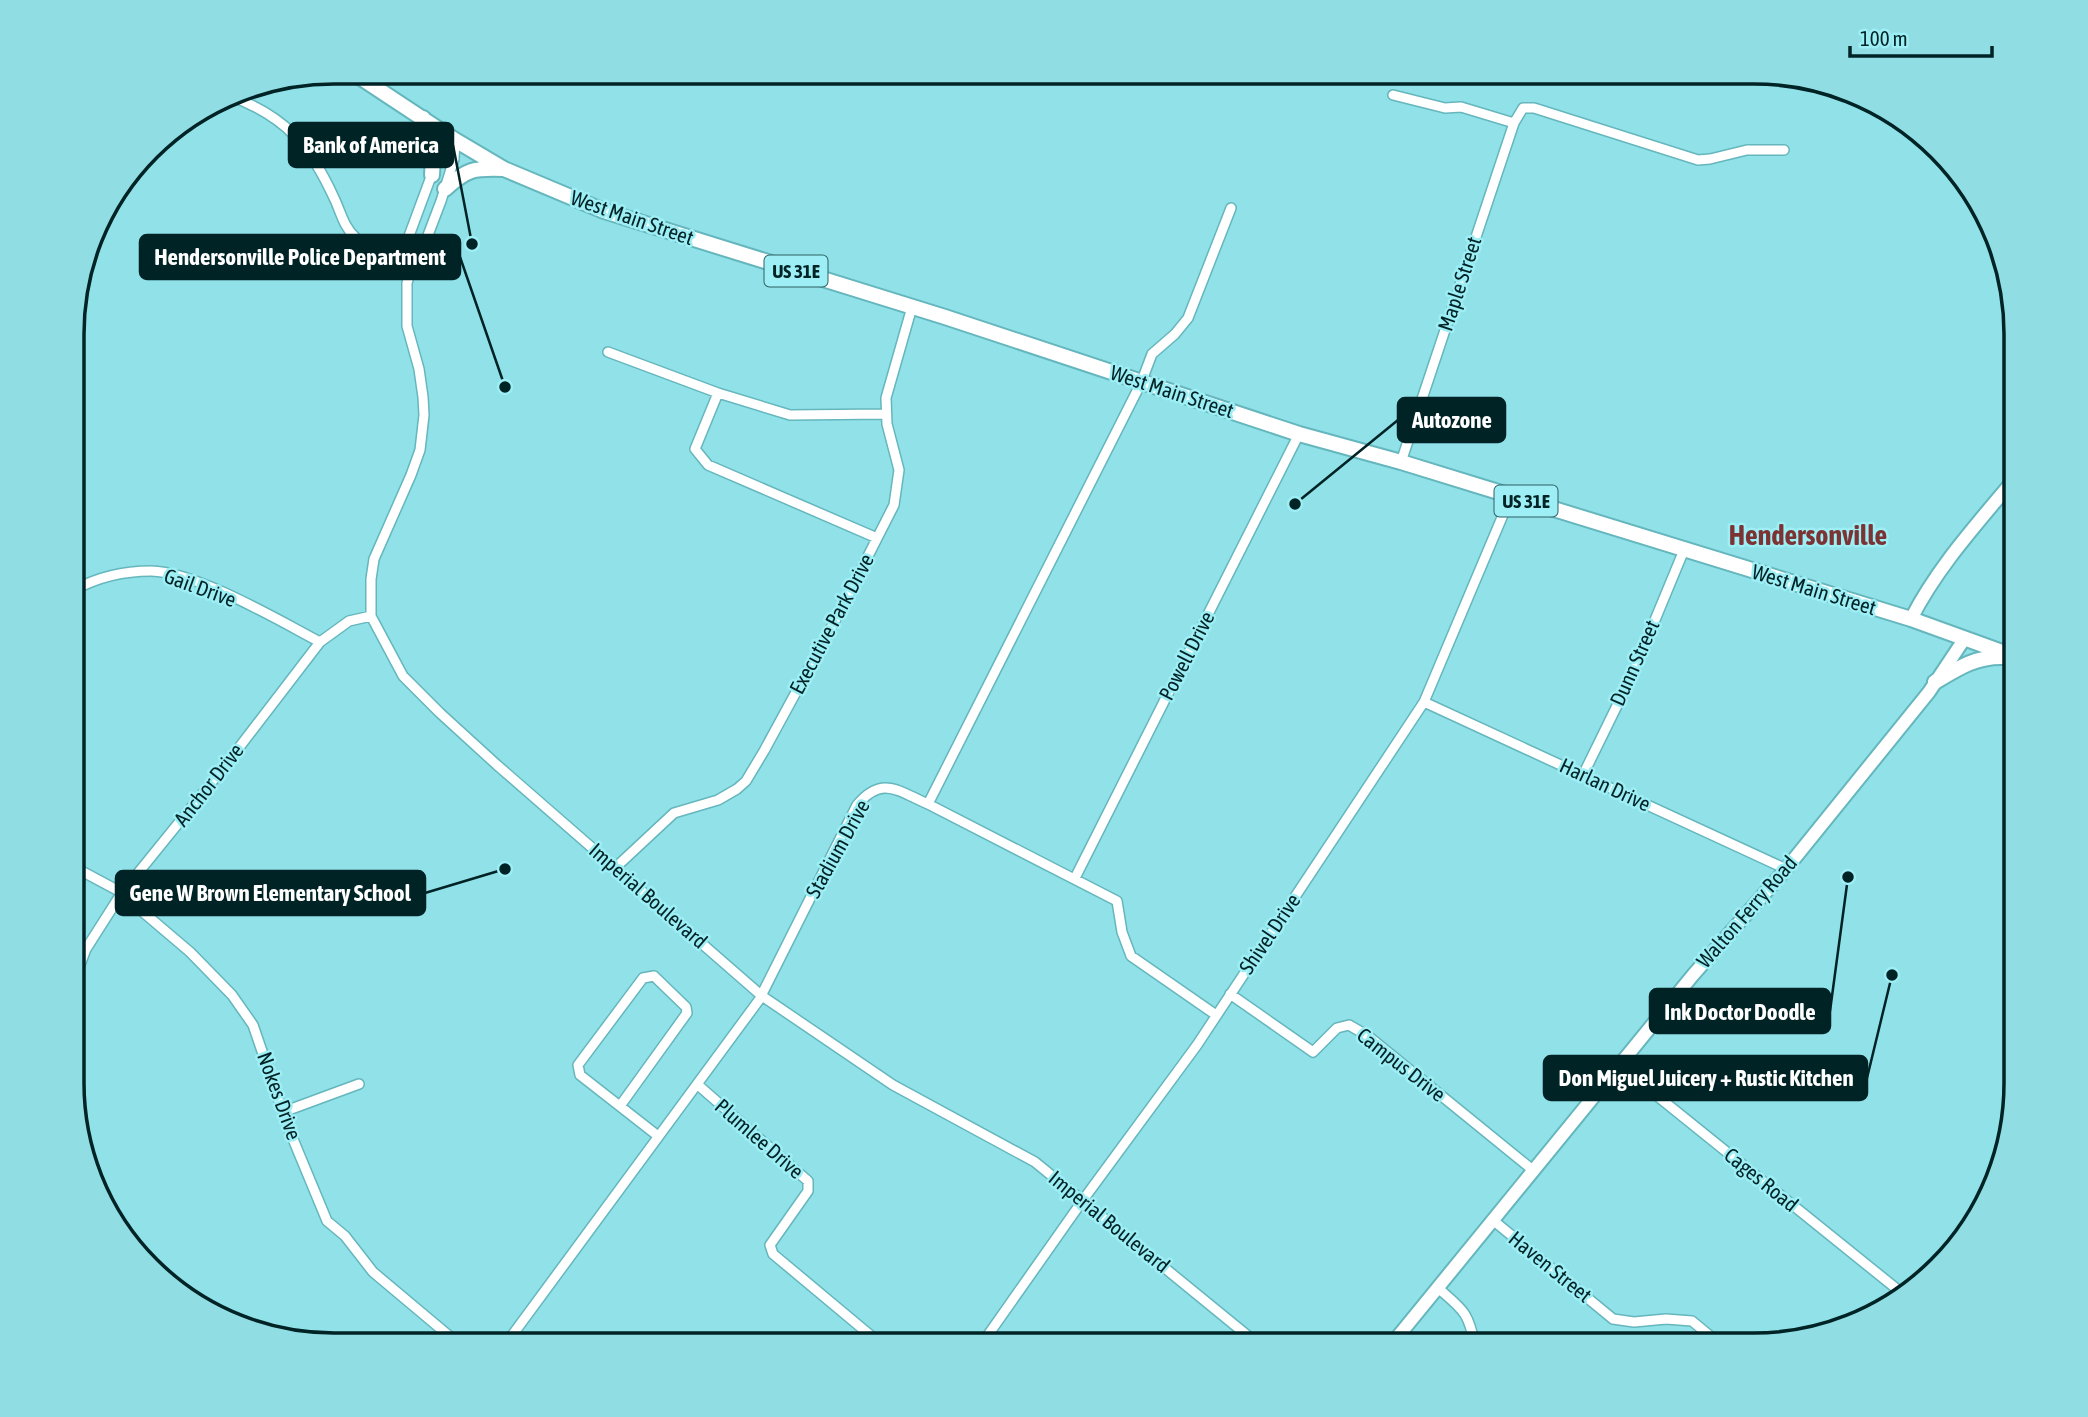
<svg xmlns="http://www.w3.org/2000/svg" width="2088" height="1417" viewBox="0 0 2088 1417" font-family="'Asap Condensed',sans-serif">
  <rect width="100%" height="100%" fill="#90e1e8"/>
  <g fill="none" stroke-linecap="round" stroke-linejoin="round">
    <g stroke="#65b6bd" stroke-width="12">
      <path id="street" d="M228,95C286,116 310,145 335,200C341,213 344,227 355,237C368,252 395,257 413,264
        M1393,95L1445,108L1461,107L1514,123
        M455,140L454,159L441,201L425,243L413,264L407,283V326L419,369L423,397L424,415L420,450L411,475L374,559L371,579V616L403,676L440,713L497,765L762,996L893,1085L1035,1162L1259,1345
        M413,264L406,244L439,155L455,140
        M608,352L718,393L790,415L886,414
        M718,393L695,449L708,465L877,538
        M1401,462L1514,123L1523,108H1534L1698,160L1710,159L1747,150H1784
        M74,590C98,577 124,571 151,571C197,572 278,620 320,642
        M1424,702L1786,869
        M1583,775L1633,673L1684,550
        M928,804L1141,383L1152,354L1175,334L1188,318L1231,208
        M74,867L117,890L190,952L232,995L253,1025L288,1127L327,1221L345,1236L373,1272L460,1345
        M615,868L674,813L718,800L737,789L746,781L764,751L838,615L894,505L899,470L887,424L886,398L912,307
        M1075,878L1299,434
        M74,981L86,949L121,894L228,762L320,642L349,621L371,616
        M1230,994L1313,1052L1337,1028L1349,1025L1368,1036L1534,1171
        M1620,1066L1903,1294
        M698,1085L808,1181V1191L770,1245L773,1254L882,1345
        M620,1106L687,1013L686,1007L654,976L643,978L578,1065L580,1075L658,1136
        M283,1112L359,1084
        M1494,1221L1613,1319L1634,1322L1666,1319L1692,1321L1721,1345
        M1438,1288C1463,1310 1468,1311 1475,1345
        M505,1345L759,1000L857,805C882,775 898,791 928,804L1117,901L1122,932L1131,956L1216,1015
        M981,1345L1083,1200L1197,1045L1424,702L1511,496"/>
    </g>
    <g stroke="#65b6bd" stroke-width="16">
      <path id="secondary" d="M1911,619C1938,566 1978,523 2016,477
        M1391,1345L1693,975L1786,869L1929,692L1965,638"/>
    </g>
    <g stroke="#65b6bd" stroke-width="18">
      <path id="primary" d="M352,72L455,140L504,169L604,211L945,317L1299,434L1401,462L1911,619L2016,657
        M423,118L433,157L432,175
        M445,189C467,169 473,168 503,169
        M1935,682C1958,668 1976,656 2004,657"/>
    </g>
    <use href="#street" stroke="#fff" stroke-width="9"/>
    <use href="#secondary" stroke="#fff" stroke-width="12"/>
    <use href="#primary" stroke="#fff" stroke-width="14"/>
  </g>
  <g text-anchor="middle" stroke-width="5" stroke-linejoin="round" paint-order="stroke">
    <g fill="#9deef5" stroke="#2f6064" stroke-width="2">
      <rect x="764.5" y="255.5" width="63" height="31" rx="5"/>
      <rect x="1494.5" y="485.5" width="63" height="31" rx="5"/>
    </g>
    <g font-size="19" font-weight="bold" fill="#002326">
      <text x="796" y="278">US 31E</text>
      <text x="1526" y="508">US 31E</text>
    </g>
    <g font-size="21" fill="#002326" stroke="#9deef5">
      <text transform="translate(632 218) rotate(19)" y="7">West Main Street</text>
      <text transform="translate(1460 284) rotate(-72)" y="7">Maple Street</text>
      <text transform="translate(1172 392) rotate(18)" y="7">West Main Street</text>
      <text transform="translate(200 588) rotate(20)" y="7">Gail Drive</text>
      <text transform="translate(1814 590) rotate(17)" y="7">West Main Street</text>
      <text transform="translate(832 624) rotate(-62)" y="7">Executive Park Drive</text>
      <text transform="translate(1187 656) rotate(-63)" y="7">Powell Drive</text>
      <text transform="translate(1635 663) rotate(-66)" y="7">Dunn Street</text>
      <text transform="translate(209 785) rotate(-52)" y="7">Anchor Drive</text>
      <text transform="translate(1605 785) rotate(25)" y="7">Harlan Drive</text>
      <text transform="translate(838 849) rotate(-61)" y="7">Stadium Drive</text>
      <text transform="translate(648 896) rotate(41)" y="7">Imperial Boulevard</text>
      <text transform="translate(1747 912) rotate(-49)" y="7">Walton Ferry Road</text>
      <text transform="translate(1270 934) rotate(-56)" y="7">Shivel Drive</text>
      <text transform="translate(1401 1065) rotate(38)" y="7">Campus Drive</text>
      <text transform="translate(279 1096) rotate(70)" y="7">Nokes Drive</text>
      <text transform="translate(759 1139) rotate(41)" y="7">Plumlee Drive</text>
      <text transform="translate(1761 1180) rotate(39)" y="7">Cages Road</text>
      <text transform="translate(1109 1222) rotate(39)" y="7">Imperial Boulevard</text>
      <text transform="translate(1550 1267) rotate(39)" y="7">Haven Street</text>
    </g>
    <g font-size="28" font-weight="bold" fill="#7b3433" stroke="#9deef5">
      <text x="1808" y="545">Hendersonville</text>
    </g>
  </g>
  <path d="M0 0H2088V1417H0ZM334 84H1754A250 250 0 0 1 2004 334V1083A250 250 0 0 1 1754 1333H334A250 250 0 0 1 84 1083V334A250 250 0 0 1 334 84Z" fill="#90dee4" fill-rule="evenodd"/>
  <path fill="none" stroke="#002326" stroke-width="3.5" d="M334 84H1754A250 250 0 0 1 2004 334V1083A250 250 0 0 1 1754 1333H334A250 250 0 0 1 84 1083V334A250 250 0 0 1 334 84Z"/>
  <path fill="none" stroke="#002326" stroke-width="2.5" d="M472 244L453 145M505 387L460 257M1295 504L1398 420M505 869L425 893M1848 877L1830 1011M1892 975L1867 1078"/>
  <g fill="#002326" stroke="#9deef5" stroke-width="2.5">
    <circle cx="472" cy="244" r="7"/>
    <circle cx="505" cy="387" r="7"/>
    <circle cx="1295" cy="504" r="7"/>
    <circle cx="505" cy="869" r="7"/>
    <circle cx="1848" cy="877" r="7"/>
    <circle cx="1892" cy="975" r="7"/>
  </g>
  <g fill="#002326" stroke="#002326" stroke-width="2.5">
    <rect x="289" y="123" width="164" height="44" rx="7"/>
    <rect x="140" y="235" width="320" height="44" rx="7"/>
    <rect x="1398" y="398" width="107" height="44" rx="7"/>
    <rect x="116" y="871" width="309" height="44" rx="7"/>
    <rect x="1650" y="989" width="180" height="44" rx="7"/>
    <rect x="1544" y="1056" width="323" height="44" rx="7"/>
  </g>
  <g font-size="23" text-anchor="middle" font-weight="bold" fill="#fff">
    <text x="371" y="153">Bank of America</text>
    <text x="300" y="265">Hendersonville Police Department</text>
    <text x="1452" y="428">Autozone</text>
    <text x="270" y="901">Gene W Brown Elementary School</text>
    <text x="1740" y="1020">Ink Doctor Doodle</text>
    <text x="1706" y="1086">Don Miguel Juicery + Rustic Kitchen</text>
  </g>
  <path d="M1850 46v10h142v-10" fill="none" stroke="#002326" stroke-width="3.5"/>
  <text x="1860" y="46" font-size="21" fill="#002326" stroke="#9deef5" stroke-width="5" paint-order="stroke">100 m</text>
</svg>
